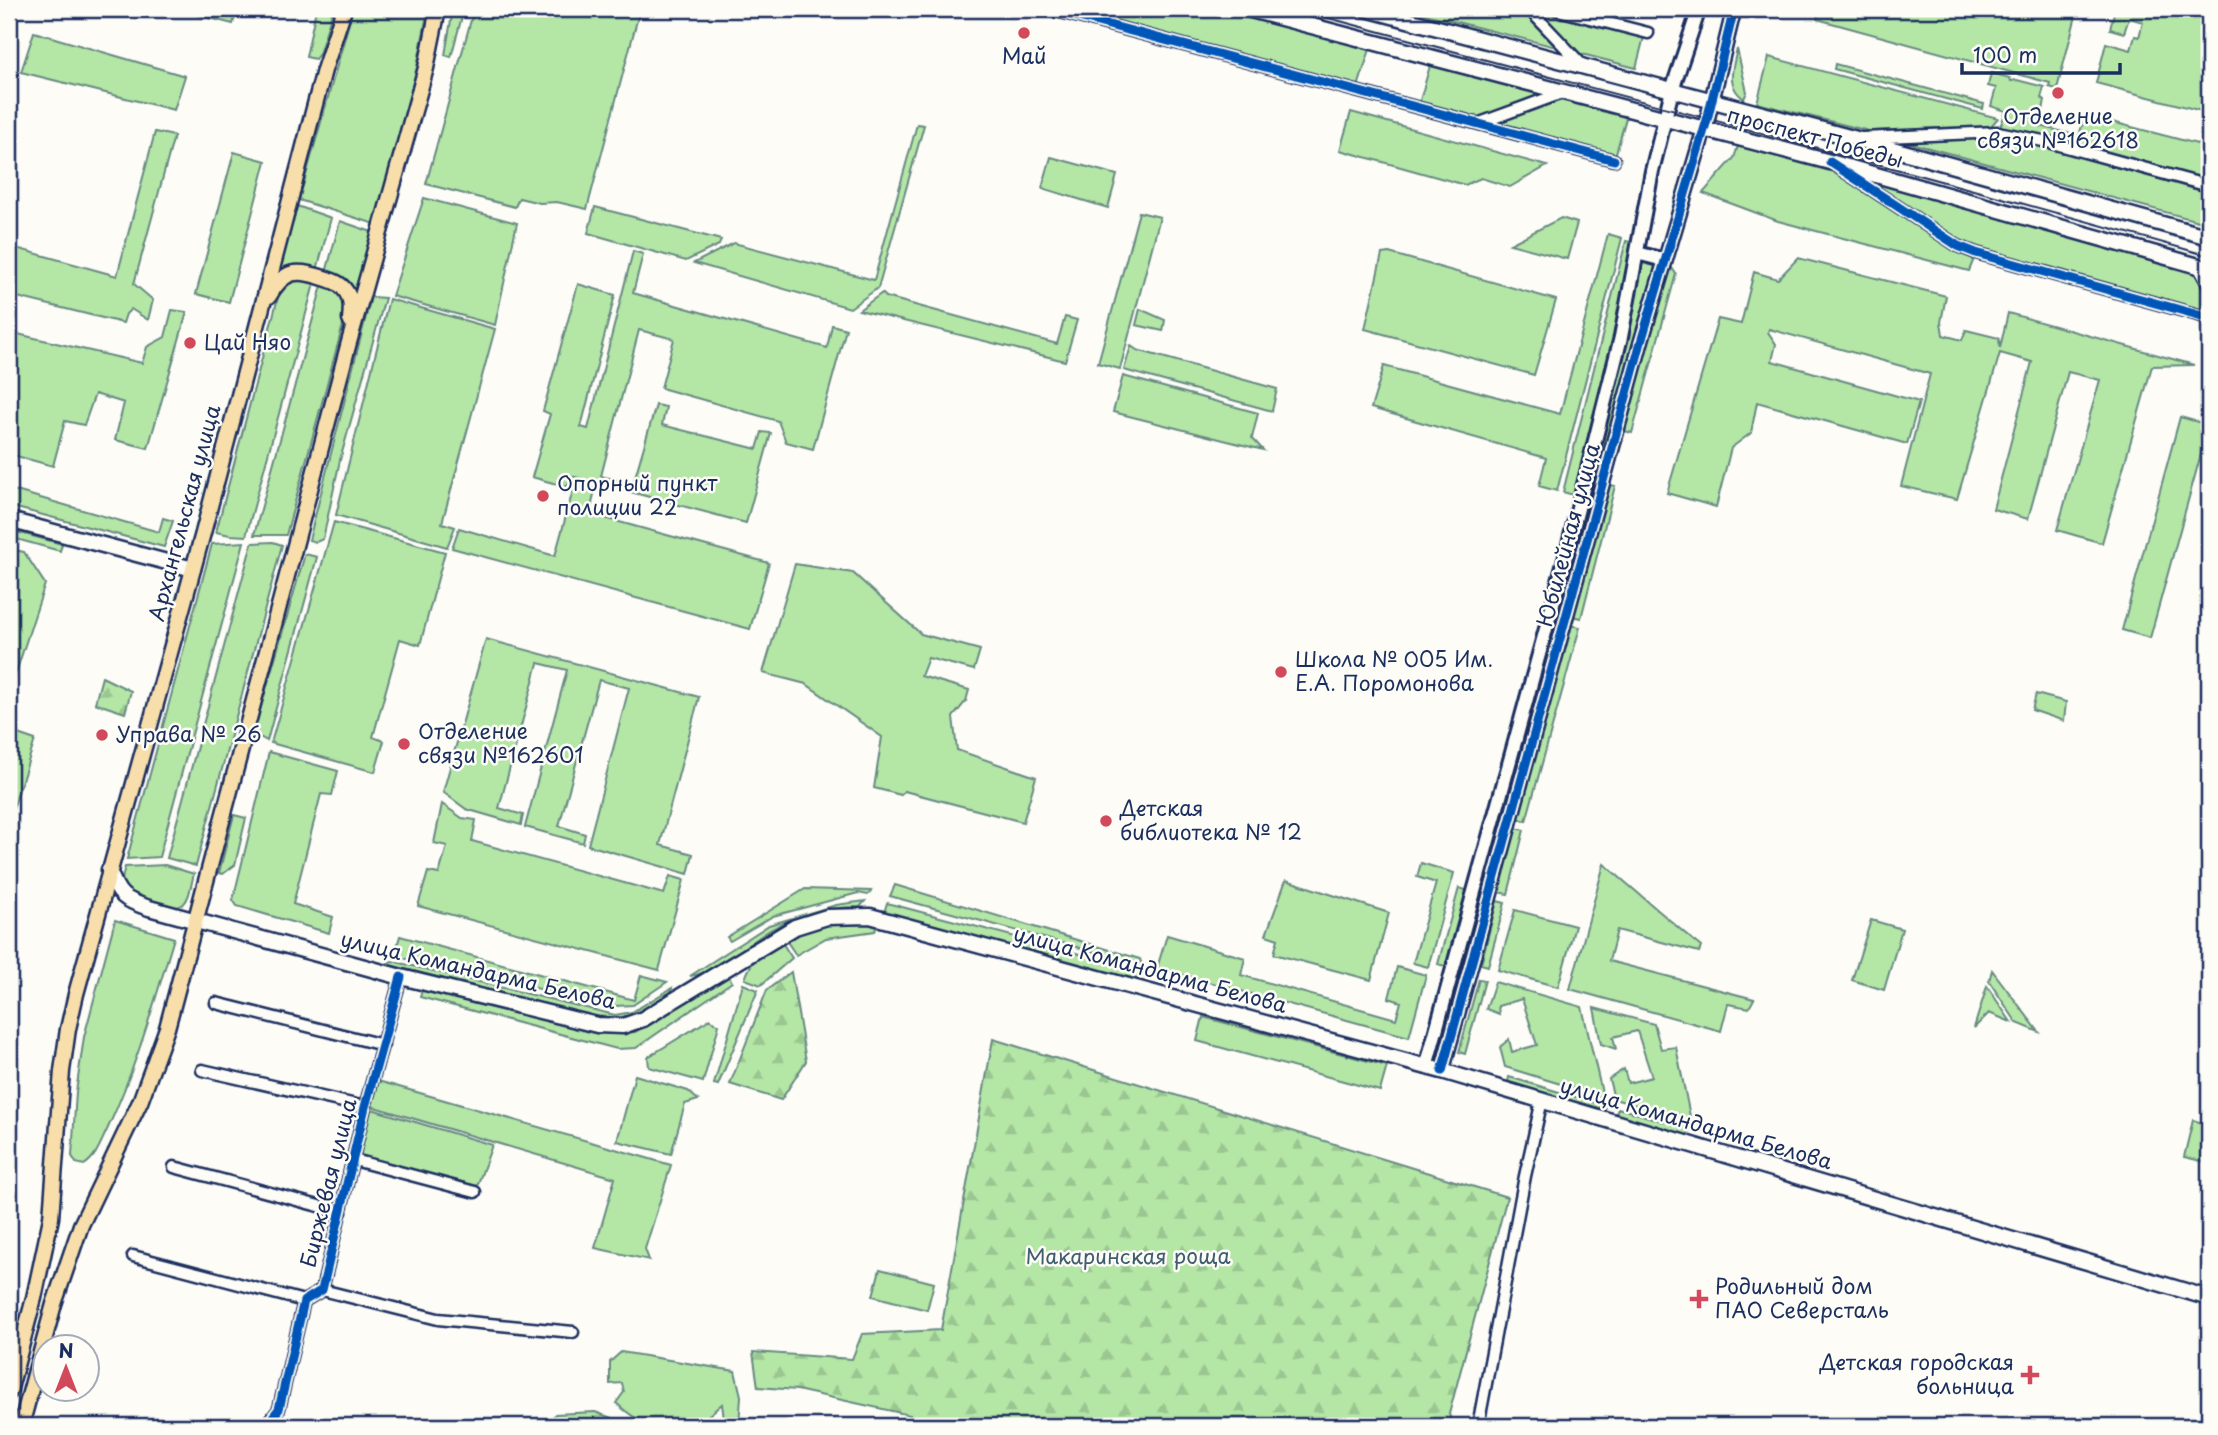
<svg xmlns="http://www.w3.org/2000/svg" width="2218" height="1435" viewBox="0 0 2218 1435" font-family="'Playpen Sans',sans-serif">
  <defs>
    <pattern id="forest-firs" width="22" height="20" patternUnits="userSpaceOnUse" patternTransform="scale(1.75)"><rect width="22" height="20" fill="#b4e6a6"/><path d="M5 1l3.5 6h-7zM16 11l3.5 6h-7z" fill="#9ac691"/></pattern>
  </defs>
  <rect width="100%" height="100%" fill="#fdfcf7"/>
  <filter id="ink" filterUnits="userSpaceOnUse"><feTurbulence type="fractalNoise" baseFrequency=".0143" numOctaves="2"/><feDisplacementMap in="SourceGraphic" scale="14" xChannelSelector="R" yChannelSelector="G"/><feConvolveMatrix kernelMatrix="1 2 1 2 8 2 1 2 1" color-interpolation-filters="sRGB"/></filter>
  <g filter="url(#ink)">
    <path fill="#b4e6a6" stroke="#688a82" stroke-width="2" d="M174,9H237L233,24Z
      M316,9H333L319,54L315,59L306,57Z
      M353,9H428L417,67L375,224L299,200Z
      M453,9H464L451,57L445,55Z
      M474,9H640L587,209L557,202L540,203L519,198L515,207L426,184Z
      M1049,9H1247L1372,43L1357,90Z
      M1422,9H1520L1556,47L1421,13Z
      M1819,9H2083L2077,12L2057,89L2049,87L2050,83L1817,19Z
      M2115,9H2209V58L2205,75L2209,76V113L2096,83L2106,43L2131,50L2135,36L2139,37L2143,22L2129,18L2124,33L2110,29Z
      M1540,10L1644,37L1636,68L1578,53L1542,14Z
      M34,32L185,76L174,110L21,72Z
      M1737,49L1747,92L1744,99C1725,85 1733,68 1737,49Z
      M1769,57L1998,118L1991,126L1869,131L1757,103Z
      M1432,59L1628,111L1614,160L1418,107Z
      M1835,64L1984,104L1983,109L1834,69Z
      M1991,73L2010,78L2011,81L2017,80L2044,87L2041,98L2045,100L2040,126L2079,136L2085,115L2209,147V186L1998,132L2006,111L1991,106L1996,88L1988,86Z
      M1351,112L1547,166L1510,187L1481,178L1465,185L1340,150Z
      M917,124L924,125L878,288L850,308L694,263L734,243L874,280Z
      M155,132L174,136L134,284L153,300L148,320L131,309L126,314L123,323L9,295V246L117,276Z
      M1995,138L2031,143L2209,193V224L1907,142Z
      M1740,140L2198,266L2209,286V318L1976,254L1969,271L1778,221L1703,193L1734,158Z
      M234,152L266,161L229,302L196,294Z
      M1051,157L1117,175L1108,208L1042,188Z
      M424,198L517,223L495,325L392,296Z
      M297,206L331,218L317,270L288,268L279,272Z
      M595,207L721,240L719,245L686,261L588,233Z
      M1139,212L1160,217L1120,369L1098,363Z
      M1561,218L1577,223L1567,259L1510,244Z
      M340,221L372,232L355,298L326,273Z
      M1608,234L1622,238L1557,491L1539,486L1546,458L1371,408L1384,366L1560,414Z
      M1626,241L1635,243L1617,336L1577,496L1563,492Z
      M633,251L643,254L633,293L827,348L832,325L846,329L813,449L786,442L778,421L661,388L674,339L639,330L601,476L633,484L656,405L666,407L662,425L757,449L762,432L771,433L746,523L571,476L567,487L532,477L550,414L543,411L578,284L615,295L581,427L588,429Z
      M1389,253L1556,300L1534,375L1365,329L1382,254Z
      M1798,258L1946,296L1941,322L1943,335L1962,340L1966,330L1999,338L2000,348L2008,313L2194,365L2152,366L2102,543L2057,530L2100,380L2068,372L2028,519L1993,509L2032,362L2000,353L1957,499L1901,486L1930,374L1769,329L1768,332L1776,344L1772,361L1919,402L1907,444L1757,402L1751,433L1731,448L1716,507L1667,493L1718,319L1741,324L1754,272L1778,279Z
      M1641,260L1656,263L1599,471L1593,470Z
      M1668,262L1676,274L1632,433L1621,430Z
      M296,277L315,280L246,536L230,535L216,532L280,290L287,281Z
      M323,282L341,291L346,314L286,535H254Z
      M882,293L886,297L1057,344L1065,317L1077,320L1065,361L859,310Z
      M371,297L385,298L340,460L323,539L316,542L309,540Z
      M389,299L495,329L442,523L455,527L447,547L336,515Z
      M1140,309L1165,320L1163,331L1136,325Z
      M172,310L187,312L148,448L115,440L124,403L95,394L84,425L65,421L53,466L9,454V332L142,363L147,347L165,337Z
      M1131,346L1137,350L1277,389L1272,411L1124,370Z
      M1123,376L1258,413L1252,438L1263,450L1113,412Z
      M2180,417L2209,425L2150,638L2122,630Z
      M1590,480L1596,482L1506,814L1501,812Z
      M575,483L595,489L590,514L769,563L750,629L452,548L459,528L555,556Z
      M1607,484L1615,486L1581,618L1571,616Z
      M9,489L159,532L163,518L173,521L164,547L9,506Z
      M334,522L445,552L420,645L400,639L373,737L384,741L375,772L271,743Z
      M9,530L62,544L60,551L9,537Z
      M244,542L159,857L127,859L212,544Z
      M273,542L282,545L196,866L167,858L252,543Z
      M9,549L24,552L45,584L9,694Z
      M305,554L317,557L267,741L258,736L255,728Z
      M795,564L853,573L921,634L980,650L974,670L928,658L921,676L969,690L966,701L953,717L957,750L1036,777L1023,822L904,791L901,795L874,788L882,737L806,684L763,673Z
      M1569,625L1580,627L1526,821L1517,818Z
      M486,639L699,697L660,845L693,854L688,874L588,845L629,688L599,680L559,826L585,834L583,843L525,827L567,670L538,663L499,808L523,815L521,825L466,809L443,792Z
      M2036,694L2066,702L2064,721L2032,710Z
      M9,731L35,740L12,812L9,813Z
      M269,752L338,771L332,795L321,794L293,904L333,917L329,933L237,906L233,900Z
      M442,804L462,818L476,820L472,841L664,894L670,876L684,880L659,970L418,906L428,872L439,874L447,846L434,843Z
      M234,815L246,818L235,865L223,874L219,873Z
      M1515,828L1524,830L1508,894L1498,892Z
      M1421,863L1454,873L1428,967L1413,963L1436,883L1417,877Z
      M1604,864L1701,947L1699,952L1617,930L1609,961L1754,999L1749,1008L1728,1004L1721,1031L1570,989Z
      M165,865L194,874C191,883 190,900 182,905C171,912 131,898 125,889C120,882 123,874 125,867Z
      M1286,880L1389,913L1371,980L1274,954L1278,939L1266,935Z
      M895,885L1140,959L1142,965L890,896Z
      M1459,888L1469,891L1448,967L1438,964Z
      M805,889L871,891L868,895L858,893L773,916L730,941L727,937Z
      M1478,895L1485,897L1447,1036L1441,1034Z
      M865,901L860,907C829,907 798,914 770,930C745,945 719,972 690,976L769,925L836,905Z
      M1497,901L1505,903L1488,966L1481,964Z
      M887,903L1140,970L1137,983L883,916Z
      M1515,910L1575,926L1558,987L1498,970Z
      M841,919L879,922L875,931L826,938L796,955L786,940L808,928Z
      M115,920L174,938C154,1003 136,1068 107,1130C101,1142 96,1158 84,1165L76,1163L72,1156L76,1092L84,1037Z
      M1871,920L1902,929L1884,990L1852,980Z
      M1167,935L1245,958L1241,975L1396,1019L1401,1002L1389,998L1397,967L1426,975L1409,1037L1157,968Z
      M400,936L634,1000L641,975L667,982L633,1005L615,1006L394,956Z
      M781,941L792,958L761,985L745,979C753,956 761,953 781,941Z
      M392,961L615,1015L632,1012L672,988L671,994C647,1009 632,1019 604,1019L386,964Z
      M1992,970L2039,1032L2017,1023L1989,981Z
      M728,975L732,982L636,1048L617,1049L420,997L423,987L608,1034L635,1032Z
      M1479,979L1485,980L1465,1054L1459,1052Z
      M1495,982L1582,1007L1603,1097L1505,1067L1500,1047L1509,1039L1512,1052L1537,1045L1522,999L1498,1006L1499,1014L1486,1009Z
      M743,984L758,990L718,1085L714,1084Z
      M1987,986L2011,1022L1989,1013L1974,1028Z
      M1594,1008L1654,1024L1661,1049L1676,1047L1691,1121L1614,1099L1609,1079L1624,1069L1628,1083L1652,1077L1637,1031L1613,1037L1616,1049L1601,1044Z
      M1203,1017L1387,1066L1380,1091L1197,1041Z
      M710,1019L719,1025L703,1082L649,1067L648,1057Z
      M635,1075L688,1091L698,1100L685,1104L671,1154L617,1141Z
      M1509,1077L1606,1106L1605,1110L1508,1082Z
      M378,1081L671,1165L645,1249L649,1260L595,1248L615,1178L371,1106Z
      M365,1107L492,1145L475,1192L354,1160Z
      M1618,1108L1690,1129L1688,1135L1616,1114Z
      M2193,1120L2209,1125V1149L2206,1162L2184,1157Z
      M880,1269L934,1283L927,1310L873,1296Z
      M621,1352L735,1371L741,1396L739,1426H725L722,1404L696,1426C657,1426 647,1431 616,1403L624,1392L622,1383L610,1384V1362Z
      M595,1412L634,1426H549L555,1414Z"/>
    <path fill="url(#forest-firs)" stroke="#688a82" stroke-width="2" d="M102,677L131,691L125,713L95,703Z
      M791,972L806,1061L781,1100L730,1084L767,990Z
      M993,1039L1507,1197L1449,1414L1453,1426H909L910,1415L797,1390L758,1387L753,1352L852,1359L862,1334L941,1330Z"/>
    <g fill="none" stroke-linecap="round" stroke-linejoin="round">
      <g stroke="#1b2f5e" stroke-width="15">
        <path id="minor" d="M1049,9L1614,160
          M1529,9L1583,66
          M1554,9L1648,33
          M1480,123L1562,93
          M1863,138L1998,132L2048,142L2209,186
          M1839,168L1958,246L1976,253L2209,318
          M2198,266L2209,286
          M216,1003L383,1045
          M202,1070L365,1107
          M354,1160L475,1192
          M174,1167L341,1212
          M133,1256L304,1301
          M322,1290L438,1319L573,1332
          M266,1426L279,1409L304,1301L322,1290L365,1107L401,977
          M1478,1426L1525,1176L1542,1100"/>
      </g>
      <g stroke="#1b2f5e" stroke-width="18">
        <path id="tertiary" d="M1637,253L1664,260
          M1426,1067L1567,552L1621,337L1652,171L1672,90L1699,9
          M1442,1071L1641,342L1707,120L1734,9"/>
      </g>
      <g stroke="#1b2f5e" stroke-width="19">
        <path id="secondary" d="M1247,9L1830,162L2209,269
          M1366,9L1853,138L2209,237
          M9,520L193,569
          M109,870C118,896 124,900 149,908L401,977L597,1025L623,1026L643,1019L795,927L827,917L870,916L1442,1071L2209,1298"/>
      </g>
      <g stroke="#1b2f5e" stroke-width="19">
        <path id="primary" d="M269,296C284,269 297,269 324,278C334,281 342,284 347,293C352,301 351,310 350,320
          M9,1392L34,1298L51,1218L62,1071L68,1029L76,994L203,533L324,70L344,9
          M21,1426L54,1304L81,1225L140,1102L167,1028L348,346L426,68L438,9"/>
      </g>
      <use href="#minor" stroke="#fdfcf7" stroke-width="10"/>
      <use href="#tertiary" stroke="#fdfcf7" stroke-width="12"/>
      <use href="#secondary" stroke="#fdfcf7" stroke-width="14"/>
      <use href="#primary" stroke="#f8deab" stroke-width="14"/>
      <path stroke="#1b2f5e" stroke-width="2" d="M1295,9C1600,91 1906,169 2209,256"/>
      <g stroke="#fdfcf7" stroke-width="13">
        <path id="cycleway" d="M1049,9L1614,160
          M1830,162L1958,246L1976,253L2209,318
          M1442,1071L1641,342L1707,120L1734,9
          M266,1426L279,1409L304,1301L322,1290L365,1107L401,977"/>
      </g>
      <use href="#cycleway" stroke="#0057b8" stroke-width="9"/>
    </g>
  </g>
  <g fill="#d1495b" stroke="#fdfcf7" stroke-width="2.5">
    <circle cx="1024" cy="33" r="7"/>
    <circle cx="2058" cy="93" r="7"/>
    <circle cx="190" cy="343" r="7"/>
    <circle cx="543" cy="496" r="7"/>
    <circle cx="1281" cy="672" r="7"/>
    <circle cx="102" cy="735" r="7"/>
    <circle cx="404" cy="744" r="7"/>
    <circle cx="1106" cy="821" r="7"/>
    <path d="M1695.5 1288.5h7v7h7v7h-7v7h-7v-7h-7v-7h7z"/>
    <path d="M2026.5 1364.5h7v7h7v7h-7v7h-7v-7h-7v-7h7z"/>
  </g>
  <g text-anchor="middle" stroke-width="5" stroke-linejoin="round" paint-order="stroke">
    <g font-size="21" fill="#1b2f5e" stroke="#fdfcf7" text-anchor="start">
      <text x="1024" y="64" text-anchor="middle">Май</text>
      <text x="2058" y="124" text-anchor="middle">Отделение<tspan x="2058" dy="24">связи №162618</tspan></text>
      <text x="204" y="350">Цай Няо</text>
      <text x="557" y="491">Опорный пункт<tspan x="557" dy="24">полиции 22</tspan></text>
      <text x="1295" y="667">Школа № 005 Им.<tspan x="1295" dy="24">Е.А. Поромонова</tspan></text>
      <text x="418" y="739">Отделение<tspan x="418" dy="24">связи №162601</tspan></text>
      <text x="116" y="742">Управа № 26</text>
      <text x="1120" y="816">Детская<tspan x="1120" dy="24">библиотека № 12</tspan></text>
      <text x="1715" y="1294">Родильный дом<tspan x="1715" dy="24">ПАО Северсталь</tspan></text>
      <text x="2014" y="1370" text-anchor="end">Детская городская<tspan x="2014" dy="24">больница</tspan></text>
    </g>
    <g font-size="21" fill="#1b2f5e" stroke="#fdfcf7">
      <text transform="translate(1815 138) rotate(15)" y="7">проспект Победы</text>
      <text transform="translate(185 513) rotate(-75)" y="7">Архангельская улица</text>
      <text transform="translate(1569 535) rotate(-75)" y="7">Юбилейная улица</text>
      <text transform="translate(1150 970) rotate(15)" y="7">улица Командарма Белова</text>
      <text transform="translate(478 971) rotate(13)" y="7">улица Командарма Белова</text>
      <text transform="translate(1696 1124) rotate(16)" y="7">улица Командарма Белова</text>
      <text transform="translate(329 1183) rotate(-76)" y="7">Биржевая улица</text>
    </g>
    <g font-size="21" fill="#415d70" stroke="#fdfcf7">
      <text x="1128" y="1264">Макаринская роща</text>
    </g>
  </g>
  <rect width="2218" height="1435" fill="none" stroke="#fdfcf7" stroke-width="35"/>
  <rect x="18" y="18" width="2183" height="1400" fill="none" stroke="#1b2f5e" stroke-width="2.5" filter="url(#ink)"/>
  <g transform="translate(66 1368)"><circle r="33" fill="#fdfcf7" stroke="#a3aaba" stroke-width="2"/>
  <path d="M0-5L12 26L0 18L-12 26Z" fill="#d1495b"/>
  <text y="-10" font-size="19" font-weight="bold" text-anchor="middle" fill="#1b2f5e">N</text>
  </g>
  <path d="M1962 63v10h158v-10" fill="none" stroke="#1b2f5e" stroke-width="3.5"/>
  <text x="1973" y="63" font-size="21" fill="#1b2f5e" stroke="#fdfcf7" stroke-width="5" paint-order="stroke">100 m</text>
</svg>
